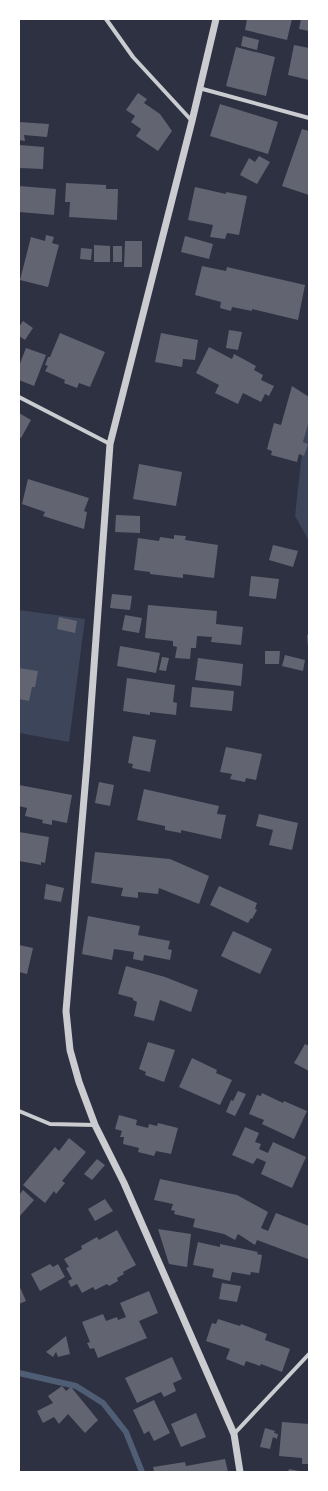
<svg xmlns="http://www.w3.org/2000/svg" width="328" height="1491" viewBox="0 0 328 1491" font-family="Ubuntu,sans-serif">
  <rect width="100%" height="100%" fill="#2d3142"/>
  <path fill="#3c4559" d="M309,412V541L295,516L304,434Z
    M19,610L85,619L69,742L19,733Z"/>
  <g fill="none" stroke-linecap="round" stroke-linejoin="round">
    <path stroke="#4f5d75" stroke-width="6" d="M19,1373L76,1386L103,1403L126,1432L142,1472"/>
  </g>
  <path fill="#626471" d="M247,19H292L287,40L245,30Z
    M301,19H309V31L299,29Z
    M243,36L259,40L257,50L241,46Z
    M294,45L309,48V80L288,75Z
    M236,47L275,57L266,96L226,86Z
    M138,93L147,99L144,103L160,114L172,131L158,151L136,136L141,129L131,122L135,116L126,110Z
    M220,104L278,122L268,154L210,136Z
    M19,122L49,124L47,137L24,135L25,141L19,140Z
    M302,129L309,131V195L282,186Z
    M19,145L44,147L43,169L19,168Z
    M259,156L270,162L257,184L240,175L249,158L255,162Z
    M66,183L106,185V189H118L117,220L69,217L70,202H65Z
    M19,186L56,189L54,215L19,212Z
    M195,187L226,194V192L247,196L239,235L227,233L225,239L210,237L213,225L188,220Z
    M46,235L54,237L52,243L59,245L48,287L20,280L31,237L45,241Z
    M185,236L213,244L209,259L181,252Z
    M125,241H142V267H124Z
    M94,245L110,246V262H94Z
    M113,246H122V262H113Z
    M81,248L92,249L91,260L80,259Z
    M202,266L226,271L227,267L305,285L298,320L252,309V311L232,307L231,311L220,308L221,302L195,295Z
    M23,321L33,328L25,340L19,336V327Z
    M229,330L242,332L238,350L226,348Z
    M60,333L105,352L90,387L79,383L77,388L64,383L65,380L45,371L48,366L45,365L48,357H50Z
    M161,333L198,340L195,360L183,359L182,367L155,362Z
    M209,347L232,359L234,354L256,366L254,370L263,375L261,380L274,386L269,396L265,394L261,402L243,393L238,404L215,393L219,385L196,373Z
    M26,348L46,355L34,386L19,380V366Z
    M292,386L309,397V420L303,442L308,444L304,456L299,454L297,462L271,455L272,451L267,449L274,423L281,425Z
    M19,413L31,420L21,438L19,437Z
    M139,464L182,472L176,506L133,499Z
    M28,479L89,498L84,511L87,512L84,529L43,516L45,512L22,504Z
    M116,515L140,516V533L115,532Z
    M174,535L186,536L185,540L218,545L214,578L183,574V578L150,574V572L134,570L138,538L159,541L160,537L174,539Z
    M273,545L298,551L293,567L269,560Z
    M251,576L279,579L276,599L249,596Z
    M112,594L132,596L130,610L110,608Z
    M148,605L217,611L216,624L243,627L241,645L211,642L212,637L197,636L196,648H191L190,659L175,658L177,647L173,646V641L145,638Z
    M125,615L142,618L139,633L122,630Z
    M59,617L77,621L75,633L57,629Z
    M307,635H309V648H308Z
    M120,646L160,653L156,673L117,666Z
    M265,651H280L279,664H265Z
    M285,655L305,660L303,671L282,666Z
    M162,657L169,658L166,671L159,670Z
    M198,658L243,664L241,686L195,680Z
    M19,668L38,671L35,687H32L29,701L19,699Z
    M127,678L175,685L173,702L177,703L176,715L150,712V715L123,711Z
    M192,687L234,691L232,711L190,707Z
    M133,736L156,740L150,772L132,768L133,764L128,763Z
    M226,747L262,754L256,780L246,778L245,782L230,779L232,774L220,772Z
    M99,782L114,785L110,806L95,803Z
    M19,785L72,795L67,823L52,820V825L42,823L43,820L25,816L27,808L19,806Z
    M144,789L219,806L217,814L226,815L221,839L181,830V833L165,830V826L137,820Z
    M259,814L298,823L292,850L269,845L273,830L256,826Z
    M19,832L49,837L45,863L41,862V865L19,861Z
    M95,852L170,859L209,876L199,904L159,888L158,894L138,892V898L121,896L123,888L91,883Z
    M46,884L64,888L61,902L44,899Z
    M219,886L257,903L255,909L257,910L252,919L251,918L248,923L210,905Z
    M88,916L140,926L138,935L170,941L168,949L172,950L170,960L144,955L143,961L133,959L134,952L114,949L112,960L82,954Z
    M233,931L272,949L260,974L221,956Z
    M19,945L33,948L27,974L19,972Z
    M126,966L165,977L198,990L191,1012L160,1000L154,1021L134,1016L137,1002L133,1000V998L118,994Z
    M148,1042L175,1050L164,1082L145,1075L146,1072L139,1069Z
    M305,1044L309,1046V1071L294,1063Z
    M192,1058L217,1070L216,1073L232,1080L220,1105L179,1087Z
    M238,1091L246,1094L235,1116L226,1112L231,1100L233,1101Z
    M262,1093L283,1103L284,1101L307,1111L294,1139L262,1124L264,1120L249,1114L257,1095L261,1096Z
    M119,1115L137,1120L136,1125L148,1128L149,1124L157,1126L158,1123L178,1128L171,1154L156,1151L154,1156L138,1152L139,1148L123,1144L124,1137H120L122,1131L115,1129Z
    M245,1127L259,1133L255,1142L261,1144L259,1149L268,1153L273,1142L306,1157L292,1188L261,1174L266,1162L257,1158L253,1164L232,1155Z
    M69,1138L86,1152L62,1181L65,1183L56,1194L54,1191L45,1203L23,1185L55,1147L59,1151Z
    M97,1159L105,1165L92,1180L84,1174Z
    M160,1179L237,1195L268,1212L261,1228L268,1231L276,1213L309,1226V1255L308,1259L257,1240L255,1245L238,1234L235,1240L224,1234L193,1227L195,1219L174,1214L175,1211L171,1210L173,1204L154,1200Z
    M23,1190L34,1200L19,1217V1195Z
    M105,1199L113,1211L95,1221L88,1209Z
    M158,1229L191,1234L187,1267L169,1264Z
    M117,1230L136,1265L123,1272L124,1274L117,1278L118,1281L109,1286L107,1284L95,1290L93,1287L82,1293L77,1284L71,1287L68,1281L72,1279L66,1268L69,1267L64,1259L82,1249L81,1246L97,1237L99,1240Z
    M198,1242L220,1247V1244L258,1252L257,1254L262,1255L259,1273L251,1272L250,1275L232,1272L230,1281L212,1277L214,1269L193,1265Z
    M50,1264L53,1267L58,1264L65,1277L40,1291L31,1274Z
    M222,1283L241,1286L237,1302L219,1299Z
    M19,1285L26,1301L19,1304Z
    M149,1291L158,1313L139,1321L147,1338L98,1358L94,1348L90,1349L87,1343L90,1342L82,1322L103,1314L106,1321L117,1317L118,1320L126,1317L120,1303Z
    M218,1319L240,1326L241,1324L267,1334L265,1340L290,1349L282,1372L261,1364L260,1366L246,1361L244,1366L226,1359L230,1349L206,1341L212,1323L216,1324Z
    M66,1336L70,1354L58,1357L56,1352L53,1357L46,1352Z
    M172,1357L182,1379L173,1383L176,1391L164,1397L161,1392L137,1403L125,1378Z
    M62,1386L66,1391L71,1387L98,1420L85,1433L68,1414L59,1424L54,1417L43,1423L37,1411L53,1403L48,1396Z
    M154,1400L170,1433L154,1441L149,1431L144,1434L133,1410Z
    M196,1413L206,1437L181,1447L171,1424Z
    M282,1422L309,1424V1464H302V1458L279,1456Z
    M265,1428L275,1431L274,1433L278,1434L277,1439L273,1437L270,1449L260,1447Z
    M225,1459L228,1472H154L153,1467L185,1462L186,1466Z
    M289,1469L299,1471V1472H288Z"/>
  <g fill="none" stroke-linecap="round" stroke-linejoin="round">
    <path stroke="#caccd0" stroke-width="4" d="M106,19L133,57L192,121
      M199,88L309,118
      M19,397L110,444
      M19,1111L50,1124L95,1125
      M234,1434L309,1354"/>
    <path stroke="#caccd0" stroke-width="7" d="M216,19L192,121L110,444L87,763L66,1011L70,1050L79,1082L95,1125L124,1183L234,1434L240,1472"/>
  </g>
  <rect width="328" height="1491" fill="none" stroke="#ffffff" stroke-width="40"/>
</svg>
